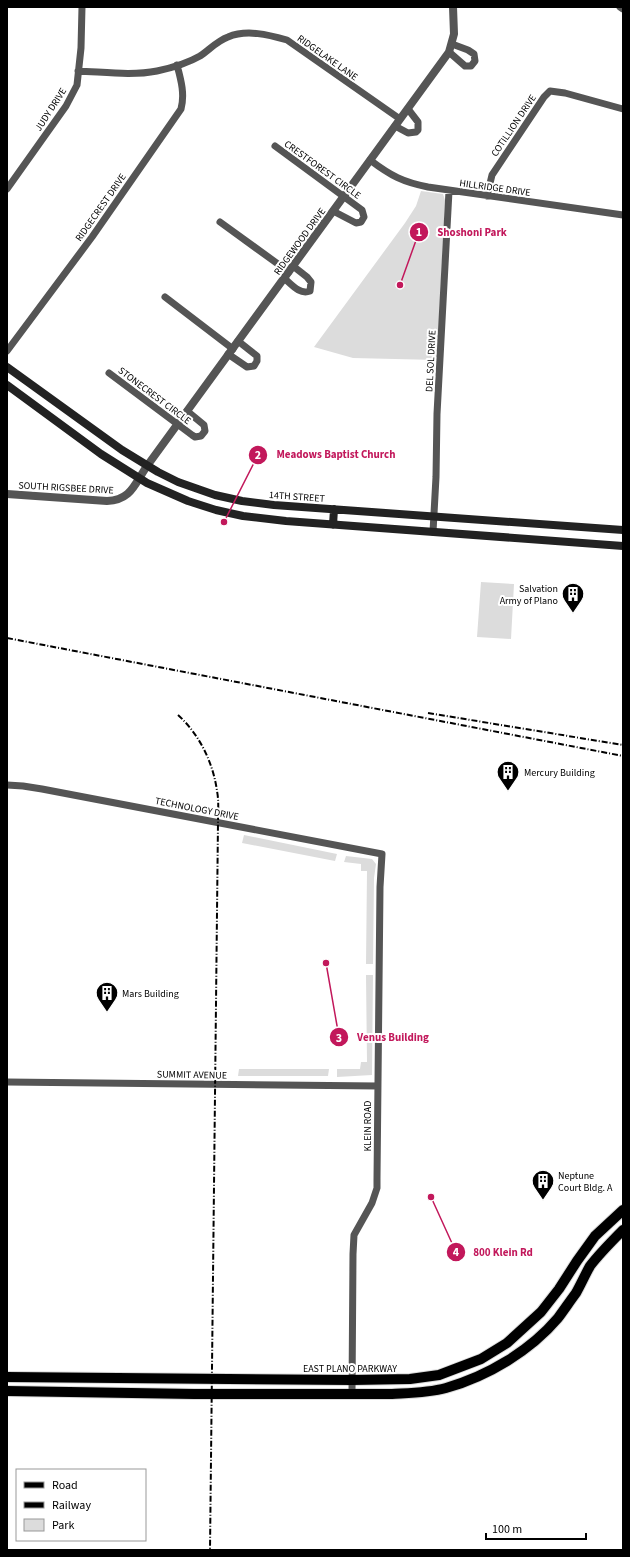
<svg xmlns="http://www.w3.org/2000/svg" width="630" height="1557" viewBox="0 0 630 1557" font-family="'Source Sans 3',sans-serif">
  <rect width="100%" height="100%" fill="#fff"/>
  <path fill="#dcdcdc" d="M421,191L443,194L445,200L437,360L353,358L314,347L405,223L416,206Z
    M481,582L514,584L511,639L477,637Z
    M244,835L337,854L335,861L242,843Z
    M346,856L372,859L376,864L374,878L373,964H366L367,871H361V864L344,862Z
    M366,975H373L372,1075L337,1077V1069H360L361,1062H367Z
    M239,1069H329L328,1076H238Z"/>
  <g fill="none" stroke-linecap="round" stroke-linejoin="round">
    <g stroke="#dbdbdb" stroke-width="12">
      <path id="primary" d="M7,1377L352,1380L410,1379L439,1375L481,1359L507,1343L541,1312L559,1289L577,1261L595,1236L623,1210
        M7,1391L194,1394H392C410,1393 428,1393 446,1388C488,1376 530,1351 558,1318C564,1310 570,1301 576,1293C581,1284 585,1275 590,1266C600,1253 611,1242 623,1230"/>
    </g>
    <path stroke="#555" stroke-width="7" d="M620,7L623,9
      M449,52L465,66H471L475,61L474,54L468,50L452,44
      M78,71C104,72 132,76 157,71C171,68 188,63 200,56C209,50 217,41 228,37C247,29 269,35 287,40L400,119
      M395,126L408,133L416,132L418,130V122L408,109
      M275,146L362,210L364,217L361,222L356,223L333,211
      M370,160C391,176 403,182 428,187L623,215
      M7,189L66,106L77,85L81,48L82,7
      M487,196L492,175L544,97L550,91L565,93L623,109
      M220,222L289,272
      M284,278C292,285 300,295 310,291L311,282L307,277L293,266
      M165,297L233,349
      M7,351L92,237L181,109C185,94 181,80 177,65
      M228,354L247,367L254,366L257,361V356L238,341
      M109,373L192,435L195,437L201,436L205,431L204,425L187,411
      M433,532L436,477L437,414L449,191
      M7,785L23,786L42,789L382,854L380,887L377,1179V1188L372,1203L354,1235L353,1254L352,1393
      M7,1082L378,1086"/>
    <path stroke="#555" stroke-width="8" d="M7,494L107,501C131,500 134,485 147,466L449,52L454,34L453,7"/>
    <path stroke="#222" stroke-width="8" d="M7,367L122,450L158,472L178,482L215,495L242,501L274,505L623,530
      M7,385L101,454L147,483L188,501L216,510L243,516L286,521L623,546
      M333,525L334,509"/>
    <use href="#primary" stroke="#000" stroke-width="10"/>
    <path stroke="#000" stroke-width="2" stroke-dasharray="6 2 1 2" stroke-linecap="butt" d="M7,638L623,756
      M428,713L623,745
      M178,715C199,734 213,762 217,791C219,801 218,812 218,822L210,1550"/>
  </g>
  <defs>
    <g id="building-pin" transform="scale(1.15)"><path d="M0 17L-7.5 6A9.5 9.5 0 1 1 7.5 6Z" fill="#000" stroke="#fff"/><path d="M-4-6H4V6H1V3H-1V6H-4ZM-2.5-4.3h1.7v1.8h-1.7ZM.8-4.3h1.7v1.8H.8ZM-2.5-1h1.7V.8h-1.7ZM.8-1h1.7V.8H.8Z" fill="#fff"/></g>
  </defs>
  <g fill-rule="evenodd">
    <use href="#building-pin" x="573" y="594"/>
    <use href="#building-pin" x="508" y="772"/>
    <use href="#building-pin" x="107" y="993"/>
    <use href="#building-pin" x="543" y="1181"/>
  </g>
  <g text-anchor="middle" stroke-width="4" stroke-linejoin="round" paint-order="stroke">
    <g font-size="10" fill="#000" stroke="#fff">
      <text transform="translate(328 57) rotate(35)" y="4">RIDGELAKE LANE</text>
      <text transform="translate(50 109) rotate(-57)" y="4">JUDY DRIVE</text>
      <text transform="translate(513 125) rotate(-56)" y="4">COTILLION DRIVE</text>
      <text transform="translate(323 169) rotate(36)" y="4">CRESTFOREST CIRCLE</text>
      <text transform="translate(495 187) rotate(8)" y="4">HILLRIDGE DRIVE</text>
      <text transform="translate(100 207) rotate(-55)" y="4">RIDGECREST DRIVE</text>
      <text transform="translate(299 241) rotate(-54)" y="4">RIDGEWOOD DRIVE</text>
      <text transform="translate(430 361) rotate(-87)" y="4">DEL SOL DRIVE</text>
      <text transform="translate(155 395) rotate(37)" y="4">STONECREST CIRCLE</text>
      <text transform="translate(66 487) rotate(3)" y="4">SOUTH RIGSBEE DRIVE</text>
      <text transform="translate(297 496) rotate(4)" y="4">14TH STREET</text>
      <text transform="translate(197 808) rotate(11)" y="4">TECHNOLOGY DRIVE</text>
      <text transform="translate(192 1074) rotate(1)" y="4">SUMMIT AVENUE</text>
      <text transform="translate(367 1126) rotate(-90)" y="4">KLEIN ROAD</text>
      <text x="350" y="1372">EAST PLANO PARKWAY</text>
    </g>
    <g font-size="10" fill="#000" stroke="#fff" text-anchor="start">
      <text x="558" y="592" text-anchor="end">Salvation<tspan x="558" dy="12">Army of Plano</tspan></text>
      <text x="524" y="776">Mercury Building</text>
      <text x="122" y="997">Mars Building</text>
      <text x="558" y="1179">Neptune<tspan x="558" dy="12">Court Bldg. A</tspan></text>
    </g>
  </g>
  <path fill="none" stroke="#c2185b" stroke-width="1.5" d="M400 285L419 232M224 522L258 455M326 963L339 1037M431 1197L456 1252"/>
  <g fill="#c2185b" stroke="#fff" stroke-width="1.5">
    <circle cx="400" cy="285" r="4"/>
    <circle cx="224" cy="522" r="4"/>
    <circle cx="326" cy="963" r="4"/>
    <circle cx="431" cy="1197" r="4"/>
    <circle cx="419" cy="232" r="10"/>
    <circle cx="258" cy="455" r="10"/>
    <circle cx="339" cy="1037" r="10"/>
    <circle cx="456" cy="1252" r="10"/>
  </g>
  <g font-size="12" text-anchor="middle" font-weight="bold" fill="#fff">
    <text x="419" y="236">1</text>
    <text x="258" y="459">2</text>
    <text x="339" y="1042">3</text>
    <text x="456" y="1256">4</text>
  </g>
  <g font-size="11" text-anchor="middle" font-weight="bold" fill="#c2185b" stroke="#fff" stroke-width="4" stroke-linejoin="round" paint-order="stroke">
    <text x="472" y="236">Shoshoni Park</text>
    <text x="336" y="458">Meadows Baptist Church</text>
    <text x="393" y="1041">Venus Building</text>
    <text x="503" y="1256">800 Klein Rd</text>
  </g>
  <rect width="630" height="1557" fill="none" stroke="#000000" stroke-width="16"/>
  <rect x="16" y="1469" width="130" height="72" fill="#ffffff" stroke="#999999"/>
  <rect x="24" y="1482" width="20" height="6" fill="#000000" stroke="#999999"/>
  <text x="52" y="1489" font-size="12" fill="#000000">Road</text>
  <rect x="24" y="1502" width="20" height="6" fill="#000000" stroke="#999999"/>
  <text x="52" y="1509" font-size="12" fill="#000000">Railway</text>
  <rect x="24" y="1519" width="20" height="12" fill="#dcdcdc" stroke="#999999"/>
  <text x="52" y="1529" font-size="12" fill="#000000">Park</text>
  <path d="M486 1533v6h100v-6" fill="none" stroke="#000000" stroke-width="2"/>
  <text x="492" y="1533" font-size="12" fill="#000000" stroke="#ffffff" stroke-width="3" paint-order="stroke">100 m</text>
</svg>
